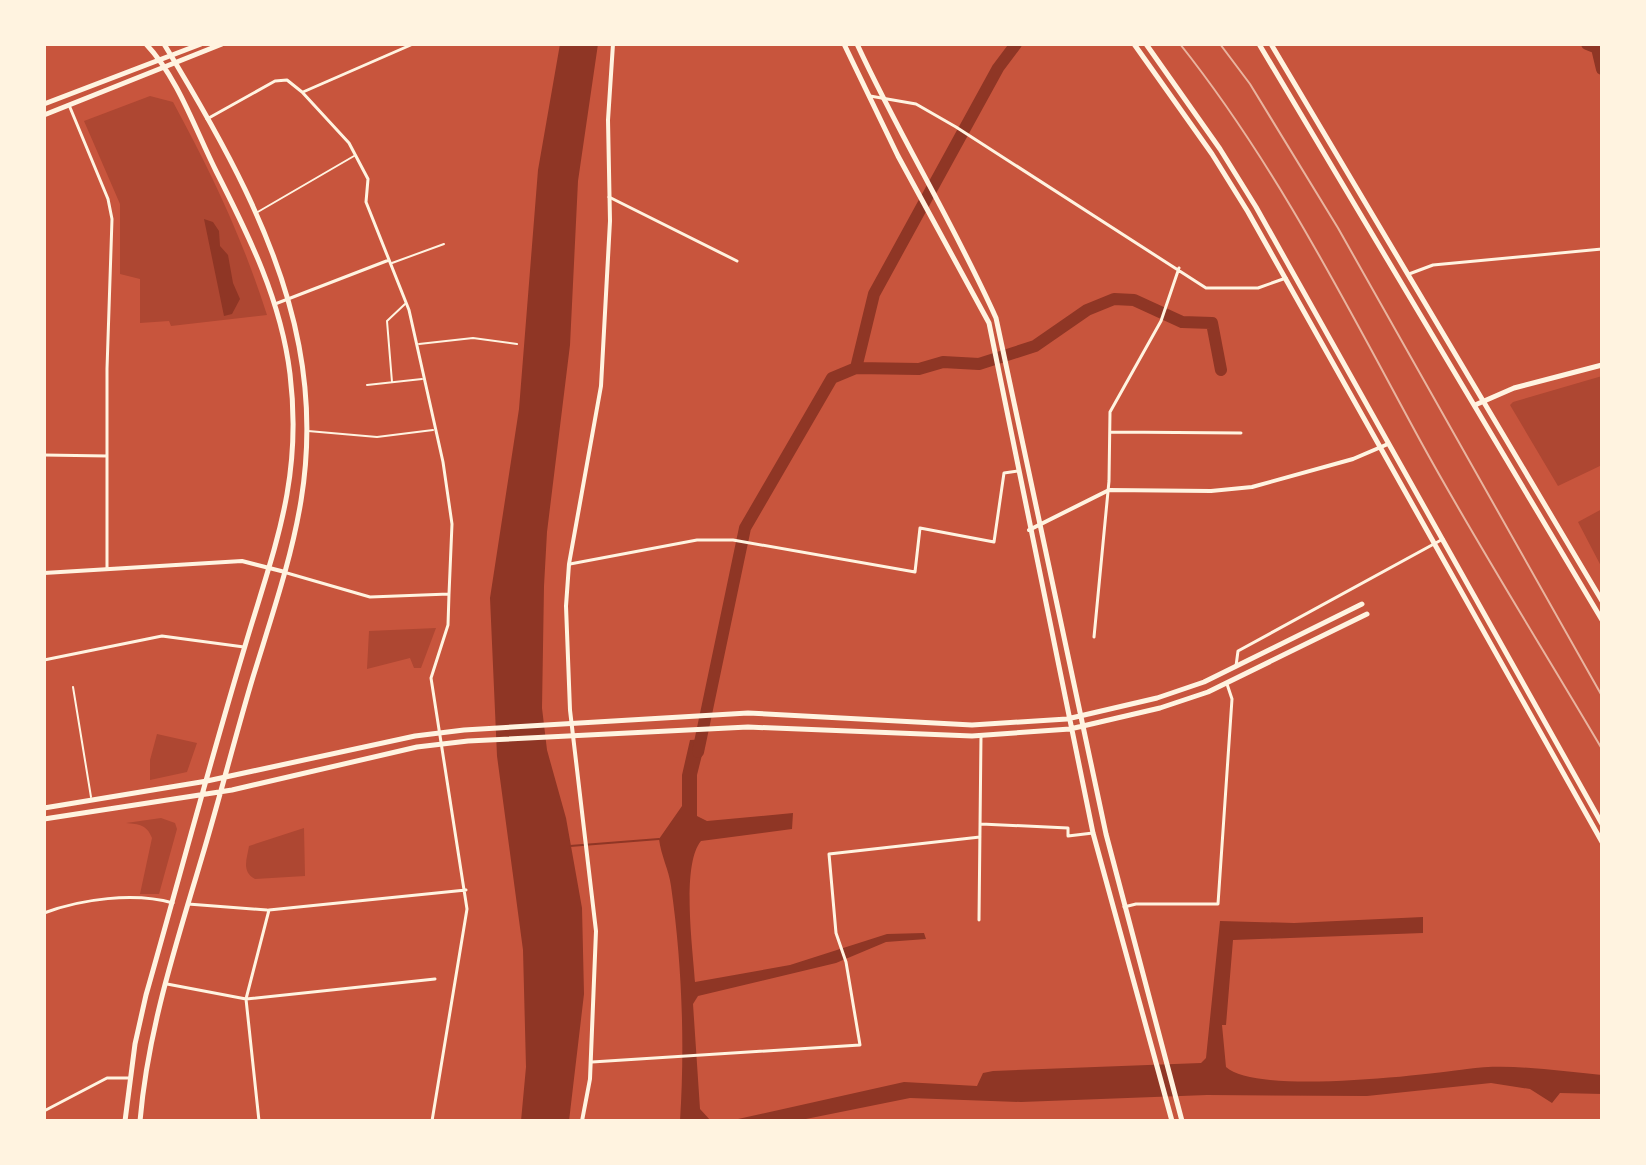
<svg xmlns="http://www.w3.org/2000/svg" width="1646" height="1165" viewBox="0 0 1646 1165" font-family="Merriweather,serif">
  <rect width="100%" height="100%" fill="#c8553d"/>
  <path fill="#ae4732" d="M150,96L173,102C212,174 242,237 267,315L171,326L169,321L140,323V279L120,274V204L84,121Z
    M1602,376V465L1558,486L1510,405L1513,402Z
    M1602,509V568L1578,522Z
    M436,628L421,668H414L410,658L367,669L369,631Z
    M157,734L197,743L187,772L150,780V760Z
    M161,818L175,823L177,829L159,894H140L152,838C147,825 139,824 126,823Z
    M304,828L305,876L255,879C241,871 247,859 249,846Z"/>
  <path fill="#8f3625" d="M560,44H598L578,181L570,345L547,532L544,586L542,708L547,750L566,818L582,908L584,994L569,1121H521L526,1067L523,950L497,756L490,598L519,409L538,170Z
    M204,219L213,222L219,231L220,246L228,255L233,283L240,299L232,314L224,316Z
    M706,739L697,775V816L707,821L793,813L792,829L701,841C681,865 693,950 695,982L790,965L887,934L924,933L926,939L886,942L836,963L698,996L693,1004L700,1109L711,1121H680C685,1044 682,963 671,886C669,870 661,856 659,839L682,806V775L690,740Z
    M1423,917V933L1233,940L1226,1025H1222L1226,1067C1255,1095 1424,1075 1467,1069C1510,1063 1559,1071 1602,1075V1094L1560,1093L1552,1103L1530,1089L1491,1083L1367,1096L1207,1095L1021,1102L910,1098L796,1121H729L904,1082L977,1086L983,1073L993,1071L1201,1063L1206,1058L1220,921L1294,923Z"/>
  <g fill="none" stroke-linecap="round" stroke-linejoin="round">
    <path stroke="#8f3625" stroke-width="2" d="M570,846L659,839"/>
    <path stroke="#8f3625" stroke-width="12" d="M1587,44L1597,48L1602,69
      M856,368L919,369L943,362L979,364L1035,346L1087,310L1114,299L1134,300L1182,322L1212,323L1221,370
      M698,752L745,528L832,378L856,368L874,294L998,68L1016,44"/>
    <path stroke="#fff3e0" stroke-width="2" d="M256,213L354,156
      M392,263L444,244
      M419,344L473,338L517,344
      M392,382L387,321L405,304
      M367,385L422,379
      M308,431L377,437L433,430
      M73,687L91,797"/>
    <path stroke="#fff3e0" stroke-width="3" d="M303,92L413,44
      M870,96L916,104L956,127L1206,288H1258L1286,278
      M69,105L108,199L112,219L107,369V568
      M207,119L275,81L287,80L302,92L349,143L368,179L366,202L409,310L443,462L452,524L449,594L448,625L431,678L467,909L432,1121
      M609,197L737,261
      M1409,274L1433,265L1602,249
      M275,304L389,260
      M1111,432L1241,433
      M44,455L107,456
      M570,564L697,540H733L915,572L920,528L994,542L1004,473L1018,471
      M287,573L370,597L449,594
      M1094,637L1109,481L1110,412L1161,321L1179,268
      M44,660L162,636L244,647
      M1236,666L1238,651L1443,539
      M981,824L1068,828V836L1093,833
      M188,904L267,910
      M1124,907L1136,904H1218L1232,699L1227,684
      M44,913C81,899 134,892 173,903
      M979,920L981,736
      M167,984L246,999L435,979
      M592,1062L860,1045L846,962L836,933L829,854L980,837
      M44,1111L107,1078H130
      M259,1121L246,999L269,910L466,890"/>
    <path stroke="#fff3e0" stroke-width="4" d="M1029,530L1109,490L1211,491L1252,487L1353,459L1388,444
      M44,573L242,561L285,572
      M582,1121L590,1079L596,931L570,710L566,606L569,564L601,386L610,221L608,120L613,44"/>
    <path stroke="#fff3e0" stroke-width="5" d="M844,44L898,156L989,323L1093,833L1172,1121
      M857,44C900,137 954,224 996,318L1106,834L1182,1121
      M1259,44L1602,620
      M1271,44L1602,601
      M44,104L201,44
      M44,115L222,44
      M1475,405L1514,388L1602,365
      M44,808L207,781L415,736L464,730L748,713L972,725L1067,719L1157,698L1204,682L1362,604
      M44,819L232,790L417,747L468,741L748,727L972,736L1070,729L1160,708L1208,692L1367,614
      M125,1121L135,1044L146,995C179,879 210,762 245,646C274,548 303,480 290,374C281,300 249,236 216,171C195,129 178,78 146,44
      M140,1121C148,1029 176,945 202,857C220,797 235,737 253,677C289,560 323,472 299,346C279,239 220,136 164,44"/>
    <path stroke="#fff3e0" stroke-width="5" d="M1134,44L1212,154L1248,212L1602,842
      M1146,44L1220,149L1256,207L1602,824"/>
    <path stroke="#e9b49f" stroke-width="2" d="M1180,44C1277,166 1347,306 1421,442C1478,546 1542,647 1602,749
      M1220,44L1250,84L1338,228L1602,696"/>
  </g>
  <rect width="1646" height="1165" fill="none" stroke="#fff3e0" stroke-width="92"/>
</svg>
